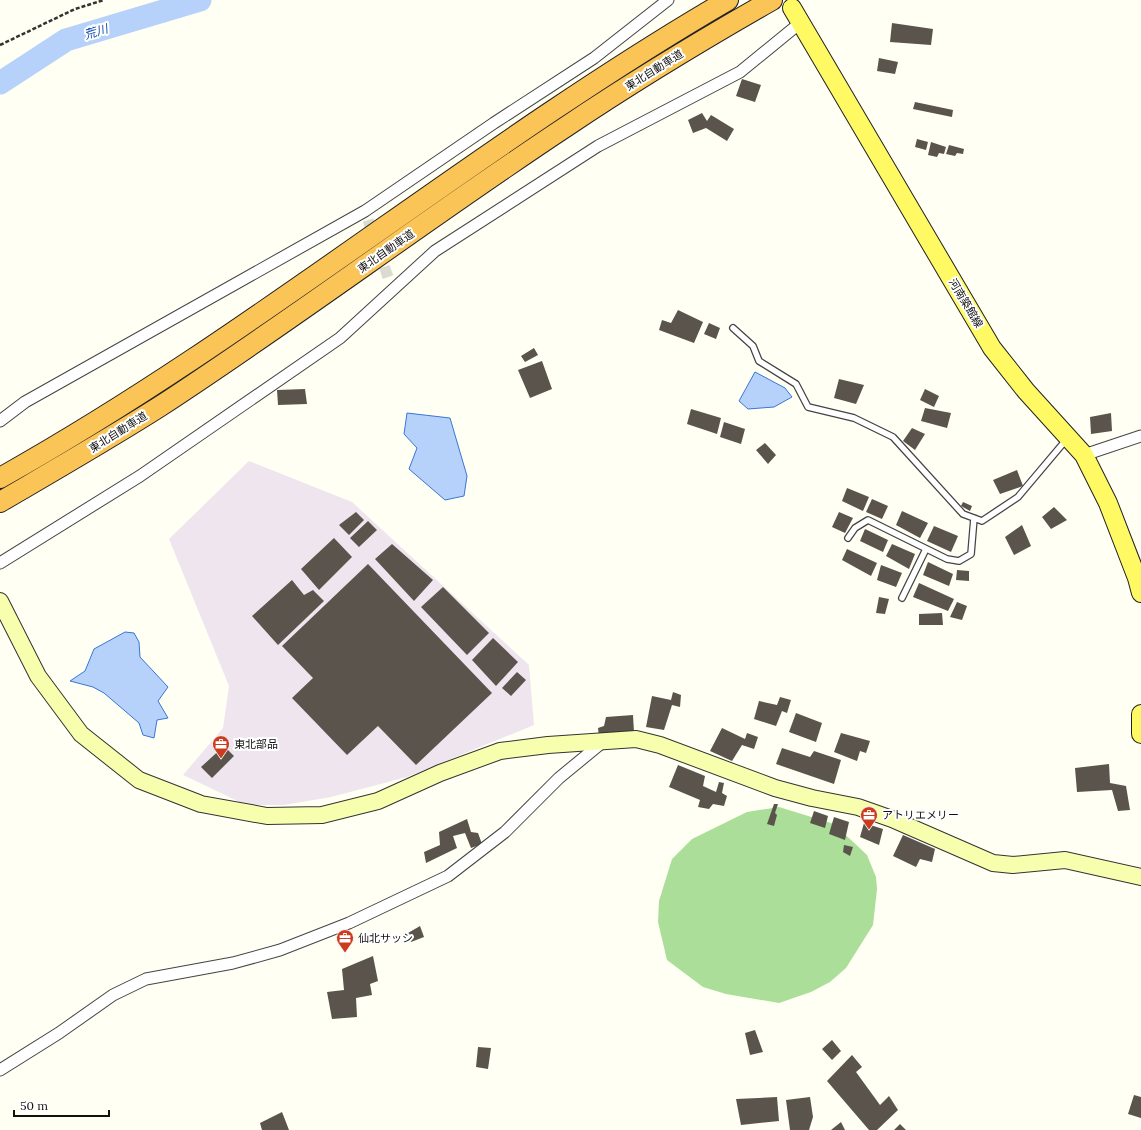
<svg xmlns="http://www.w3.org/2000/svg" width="1141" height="1130" viewBox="0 0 1141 1130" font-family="Lora,'Noto Sans JP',serif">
  <rect width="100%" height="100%" fill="#fffff4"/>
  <path fill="#efe5ee" d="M249,461L352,502L529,665L534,725L407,777L331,797L284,805H246L183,775L223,728L229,686L169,539Z"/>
  <path fill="#aade99" d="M779,807L834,824L867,855L876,877L877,889L873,925L846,968L830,982L811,992L779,1003L726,994L703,987L667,960L658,922L659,901L672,859L692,839L747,812Z"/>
  <path fill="#b6d2fa" stroke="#3876d5" d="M755,372L785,388L792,397L774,407L748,409L739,401Z
    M407,413L450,418L467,476L464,496L445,500L409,469L417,448L404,434Z
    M125,632L134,633L139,642L140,657L168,687L158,701L168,718L157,720L154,738L143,735L139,723L104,693L93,687L70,681L85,671L94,649Z"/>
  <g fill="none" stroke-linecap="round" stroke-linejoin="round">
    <path stroke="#b6d2fa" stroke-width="23" d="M0,83L66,40L200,0"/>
  </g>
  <path fill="#5a544c" d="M892,23L933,29L931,45L890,42Z
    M879,58L898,62L895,74L877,71Z
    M742,79L761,85L755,102L736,96Z
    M915,102L953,110L952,117L913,109Z
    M702,113L707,121L711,115L734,129L727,141L706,128L693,133L688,120Z
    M917,139L928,142L926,150L915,147Z
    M931,142L946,147L944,154L939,153L937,157L928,155Z
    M949,145L964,149L963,154L957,153L955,156L946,154Z
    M678,310L703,322L694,343L659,330L662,320L671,323Z
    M709,323L720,328L716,339L704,334Z
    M534,348L538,355L525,362L521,356Z
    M542,361L552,389L530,398L518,370Z
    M839,379L864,385L856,404L834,398Z
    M305,389L307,404L278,405L277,390Z
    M925,389L939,396L934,407L920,400Z
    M925,408L951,413L947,428L921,421Z
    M691,409L721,418L717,434L687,424Z
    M1111,413L1112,431L1091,434L1090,417Z
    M724,422L745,429L741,444L720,437Z
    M912,428L925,434L915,450L903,441Z
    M765,443L776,455L768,464L756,450Z
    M1017,470L1023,486L1000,494L993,480Z
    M847,488L869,497L863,511L842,501Z
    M872,499L888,506L882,519L866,512Z
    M963,502L972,506L970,511L961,506Z
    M1054,507L1067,520L1051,529L1042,517Z
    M902,511L928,523L920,538L896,525Z
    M356,512L364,520L349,535L339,525Z
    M839,512L853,518L845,533L832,527Z
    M368,521L377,530L359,547L350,538Z
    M1022,525L1031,546L1014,555L1005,537Z
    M934,526L958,536L951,552L927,541Z
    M865,529L888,540L883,552L860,541Z
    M334,538L352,557L319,590L301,569Z
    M392,544L433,580L414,601L375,559Z
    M892,544L915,554L909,569L886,556Z
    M847,549L877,563L871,576L842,560Z
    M928,562L953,574L949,586L923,575Z
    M368,564L492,693L416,765L378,726L347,755L292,698L313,678L282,646Z
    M881,565L902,573L896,587L877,580Z
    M957,570L969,571V581L956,580Z
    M292,580L304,595L313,590L324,601L278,645L252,616Z
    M919,583L954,599L948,611L913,597Z
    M443,587L489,633L467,655L421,607Z
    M879,597L889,599L885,614L876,613Z
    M957,602L967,606L962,620L950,617Z
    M942,613L943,625H919V614Z
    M493,638L518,662L496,686L472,660Z
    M517,672L526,680L511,696L502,688Z
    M673,692L681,695L680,707L672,705L664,730L646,727L652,696L671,700Z
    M780,697L791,700L787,713L782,711L776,726L754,719L759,701L777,705Z
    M796,713L822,723L816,742L789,732Z
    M633,715L634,732L599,737L598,728L604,726L606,717Z
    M722,728L745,739L747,733L758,737L754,749L742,745L732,761L710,751Z
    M841,733L870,741L866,753L860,751L857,761L834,752Z
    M224,746L234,756L212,778L201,767Z
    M782,748L810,757L814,751L841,760L834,784L776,764Z
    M1109,764L1110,783L1126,786L1130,810L1118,811L1112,790L1077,792L1075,768Z
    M678,765L705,776L703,786L716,792L719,782L724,783L722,793L727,796L724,806L713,804L709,809L698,807L700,800L669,787Z
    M774,804H778L775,813L777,815L774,826L767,824Z
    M814,811L828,816L825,828L810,823Z
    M834,817L849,822L845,840L829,834Z
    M467,819L471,832L478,833L482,844L471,848L465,833L453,836L457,848L426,863L424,852L440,845L439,832Z
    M864,823L883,829L879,845L860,837Z
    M903,835L935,849L932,862L920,859L916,867L893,856Z
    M844,845L853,847L850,856L843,852Z
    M420,926L424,937L411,942L408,933Z
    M373,956L378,981L370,984L372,995L356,998L357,1017L332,1019L327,992L344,990L342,969Z
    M755,1030L763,1052L750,1055L745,1033Z
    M832,1040L841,1051L832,1060L822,1049Z
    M478,1047L491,1048L488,1069L476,1067Z
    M852,1055L862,1067L856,1072L880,1105L889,1096L898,1110L877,1130H869L827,1081Z
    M1134,1095L1141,1097V1118L1128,1114Z
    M777,1097L779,1121L741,1125L736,1099Z
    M810,1097L813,1117L809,1130H790L786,1100Z
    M282,1112L289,1130H262L260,1123Z
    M841,1122L845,1130H831Z
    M900,1124L906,1130H894Z"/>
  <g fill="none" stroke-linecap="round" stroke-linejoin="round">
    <path stroke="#dbdbd2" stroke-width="11" stroke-dasharray="11 5.5" stroke-linecap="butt" d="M368,220L389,280"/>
    <g stroke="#444" stroke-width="8">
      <path id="lane" d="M733,328L753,346L759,361L796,384L808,407L854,418L893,437L963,514L982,521L1018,497L1066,440
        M848,538L855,528L868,520L947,559L959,561L971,554L974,518
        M902,598L926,549"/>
    </g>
    <g stroke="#444" stroke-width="13">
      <path id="street" d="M0,421L25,402L365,211L494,123L594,58L668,0
        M1084,455L1141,436
        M0,563L140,476L340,338L435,251L598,146L740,72L800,23
        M0,1070L59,1033L113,995L146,979L233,963L280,950L349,923L448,876L505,832L559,778L604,741"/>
    </g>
    <g stroke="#333" stroke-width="18">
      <path id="secondary" d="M0,601L38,676L81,734L139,780L201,804L267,816L322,815L378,801L440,773L500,751L548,745L636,739L660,745L775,788L812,798L858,807L892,819L993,863L1013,865L1065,860L1141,877"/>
    </g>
    <g stroke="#222" stroke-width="20">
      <path id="primary" d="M792,8L992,348L1026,391L1084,455L1108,503L1137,578L1141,593
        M1141,714V734"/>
    </g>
    <g stroke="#222" stroke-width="22">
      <path id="highway" d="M0,478C254,336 477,146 728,0
        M0,502C53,471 107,440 159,407C297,317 429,217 567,126C634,81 702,40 772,0"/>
    </g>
    <path stroke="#333" stroke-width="2.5" stroke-dasharray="4 2" stroke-linecap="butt" d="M0,45L75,9L104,0"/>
    <use href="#lane" stroke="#fff" stroke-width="5.5"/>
    <use href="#street" stroke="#fff" stroke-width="11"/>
    <use href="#secondary" stroke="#f7ffaf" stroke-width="16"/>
    <use href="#primary" stroke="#fff964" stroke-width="18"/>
    <use href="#highway" stroke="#fbc456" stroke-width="20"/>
  </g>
  <defs>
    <g id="office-pin" transform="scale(0.9)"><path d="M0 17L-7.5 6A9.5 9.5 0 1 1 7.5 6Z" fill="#ca3b1f" stroke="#fff"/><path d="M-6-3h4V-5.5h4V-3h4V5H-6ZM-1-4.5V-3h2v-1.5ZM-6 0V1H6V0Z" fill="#fff"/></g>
  </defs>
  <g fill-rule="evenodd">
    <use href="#office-pin" x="221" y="744"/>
    <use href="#office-pin" x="869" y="815"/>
    <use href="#office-pin" x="345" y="938"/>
  </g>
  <g text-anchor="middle" stroke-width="4" stroke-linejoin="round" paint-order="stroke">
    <g font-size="11" fill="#111" stroke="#fff">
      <text transform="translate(654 70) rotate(-32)" y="4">東北自動車道</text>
      <text transform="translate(386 251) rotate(-35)" y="4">東北自動車道</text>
      <text transform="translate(966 303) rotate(59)" y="4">河南築館線</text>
      <text transform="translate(118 432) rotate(-32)" y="4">東北自動車道</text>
    </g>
    <g font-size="11" fill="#111" stroke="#fff" text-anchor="start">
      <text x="234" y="748">東北部品</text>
      <text x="882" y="819">アトリエメリー</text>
      <text x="358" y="942">仙北サッシ</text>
    </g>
    <g font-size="12" font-style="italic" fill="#1148ab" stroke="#fff">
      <text transform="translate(96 32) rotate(-17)" y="4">荒川</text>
    </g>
  </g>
  <path d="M14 1110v6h95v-6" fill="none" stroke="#111111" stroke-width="2"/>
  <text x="20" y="1110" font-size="12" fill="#111111" stroke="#ffffff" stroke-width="3" paint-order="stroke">50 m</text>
</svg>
